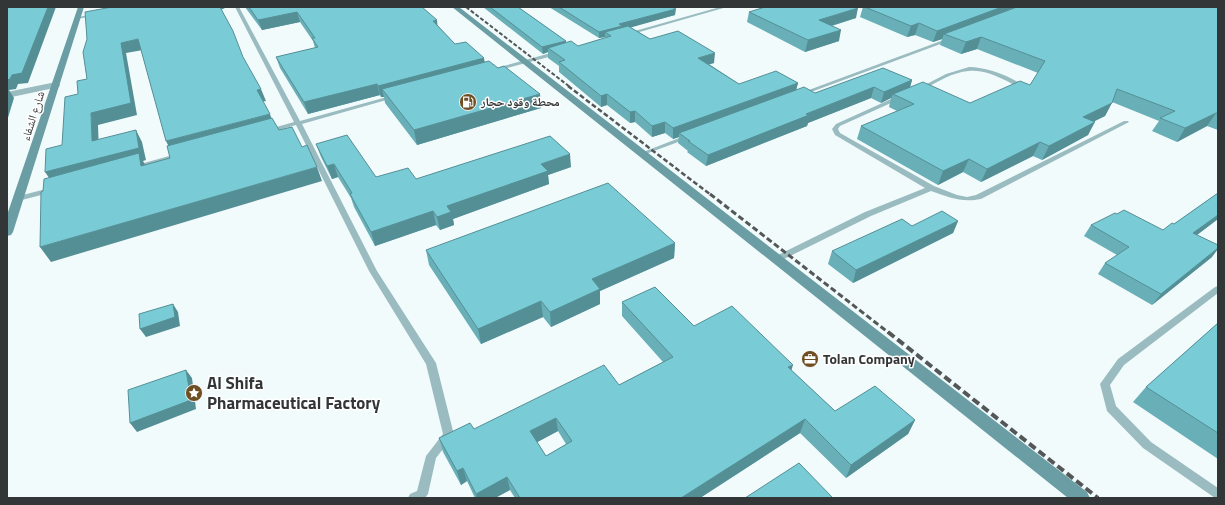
<svg xmlns="http://www.w3.org/2000/svg" width="1225" height="505" viewBox="0 0 1225 505" font-family="'Titillium Web','Noto Naskh Arabic',sans-serif">
  <rect width="100%" height="100%" fill="#f2fbfc"/>
  <g fill="none" stroke-linecap="round" stroke-linejoin="round">
    <path fill="#9abcc0" fill-rule="evenodd" d="M235,7H239L300,121L394,95L397,97L302,124L377,271L436,363L454,435L436,458L428,494L425,498H408L410,494L417,491L426,456L443,434L426,364L369,271L296,125L268,133L265,131L266,130L294,122Z
      M720,7H727L629,35L624,34Z
      M96,13L98,14V15L77,19L75,18Z
      M949,38L954,39L803,95L798,94Z
      M558,51L561,53L560,54L496,71L493,69Z
      M969,67C987,67 1013,77 1027,88L1022,89C1006,81 988,69 969,71C952,72 936,83 922,90L917,89L946,74Z
      M900,95L902,96V98L840,126L838,129L840,133L934,186L957,195L967,197L976,195L1124,121H1128L1129,122L981,199C961,203 949,197 931,191L871,216L780,261H774L773,259L774,257L865,212L925,188L835,135L832,129L836,124Z
      M687,135L690,137L689,138L643,155L641,156L638,154Z
      M180,153L182,154V156L135,169L132,167L133,166Z
      M50,188H53L54,190L53,192L18,201L14,199L15,197Z
      M1218,286V293L1124,365L1110,385L1116,406L1151,442L1218,488V498H1215L1143,448L1107,411L1100,384L1118,359L1215,287Z"/>
    <path fill="#9abcc0" fill-rule="evenodd" d="M56,82L59,83L60,85L59,87L7,98V92Z"/>
    <path fill="#6a9ea4" fill-rule="evenodd" d="M78,7H84L13,232L11,235L7,236V215Z
      M452,7H459L1087,492L1090,498H1068Z"/>
    <path stroke="#535758" stroke-width="2" stroke-dasharray="4 2" stroke-linecap="butt" d="M466,7L570,87"/>
    <path stroke="#535758" stroke-width="2.5" stroke-dasharray="5 2.5" stroke-linecap="butt" d="M568,86L711,195"/>
    <path stroke="#535758" stroke-width="3" stroke-dasharray="6 3" stroke-linecap="butt" d="M710,194L889,333"/>
    <path stroke="#535758" stroke-width="4" stroke-dasharray="8 4" stroke-linecap="butt" d="M888,332L1098,498"/>
  </g>
  <path fill="#68afb8" fill-rule="evenodd" d="M245,7H422L438,26L455,44L485,62L498,68L540,94L541,108L417,145L385,103L384,97H381L380,95L308,114L280,68L276,57L315,48L313,41L300,22L262,30Z
    M483,7H518L566,41V43L578,46L605,38V37L599,38L549,7H672L675,15L630,27L650,39L714,63L709,64L739,84L798,83L796,90L815,93L912,80L910,87L970,103L1030,85L1038,73L977,49L961,54L940,45L942,39L933,42L915,35L907,37L860,17L863,7H1218V130L1207,126L1177,142L1152,131L1159,121L1112,102L1105,116L1094,121L1088,135L1042,160L1033,156L981,182L963,172L938,185L857,139L861,126L897,111L889,107L891,98L881,103L871,98L808,123L807,126L706,166L687,152L688,151L678,143L679,137L673,139L665,133L652,137L635,122L630,123L607,105L601,107L559,72V66L548,58V52L543,54Z
    M749,12L856,18L832,26L839,41L805,52L747,22Z
    M316,144L376,177L416,179L571,167L548,175L549,184L453,219L454,225L440,230L436,225L375,246L354,207L351,198L338,177L332,179L321,157Z
    M1218,193V219L1197,235L1212,257L1152,305L1098,274L1105,263L1117,255L1084,236L1091,225L1117,214L1163,230L1174,224Z
    M958,221L953,233L853,283L828,264L832,251Z
    M675,243L674,258L600,291V304L551,327L543,317L481,344L429,265L426,250Z
    M622,302L694,326L791,370L835,411L915,420L908,434L846,478L800,433L700,498H515L510,490L495,498H475L467,481L461,485L443,452L439,438L474,429L619,385L663,362L622,316ZM558,431L566,444L546,456L537,442Z
    M1218,323V459L1133,402L1146,387Z"/>
  <path fill="#558f96" d="M48,7H56L28,83L18,84L16,89L9,90L14,98L7,121V80Z
    M219,7H227L221,10Z
    M1002,7H1028L944,34L942,39L933,42L937,31Z
    M858,8L856,18L817,30L819,20Z
    M676,9L675,15L622,30L605,32V37L599,38V32L619,24Z
    M297,12L300,22L262,30L258,20Z
    M437,20L438,31L433,21Z
    M919,23L915,35L907,37L911,26Z
    M841,30L839,41L805,52L808,40Z
    M981,37L977,49L961,54L966,42Z
    M138,39L143,50L126,53L137,115L98,125L99,153L92,141L91,113L121,43Z
    M566,41V47L548,48V52L543,54L542,47Z
    M715,53L714,63L697,68L698,58Z
    M484,58L486,69L382,89L384,97H381L378,86Z
    M912,80L909,91L893,94L891,98L881,103L884,92Z
    M798,83L795,94L679,133V137L673,139V128Z
    M377,84L380,95L308,114L304,102Z
    M874,87L871,98L808,123L807,126L706,166L708,155L806,114Z
    M261,89L266,101L261,102L257,90Z
    M540,94L541,108L417,145L414,130Z
    M607,94V105L601,107V96Z
    M1112,103L1105,116L1077,130L1083,117Z
    M635,111V122L630,123V112Z
    M1216,113L1207,126L1177,142L1185,128Z
    M270,114L274,126L172,153L166,141Z
    M665,122V133L652,137V126Z
    M1095,122L1088,135L1042,160L1049,146Z
    M136,130L142,142L146,160L143,161L147,168L54,185L45,172Z
    M1040,142L1033,156L981,182L987,169Z
    M570,154L571,167L548,175L549,184L453,219L454,225L440,230L437,217L447,206L541,164Z
    M969,159L963,172L938,185L943,171Z
    M334,164L338,177L332,179L327,166Z
    M317,167L322,181L51,262L40,247Z
    M433,211L436,225L375,246L371,232Z
    M1218,215V219L1185,244L1193,233Z
    M958,221L953,233L853,283L856,270Z
    M675,243L674,258L600,291V304L551,327L550,312L592,279Z
    M1218,248V249L1212,257L1152,305L1161,294Z
    M541,301L543,317L481,344L478,329Z
    M173,304L178,312L180,326L146,337L140,329Z
    M793,365L789,378L788,367Z
    M186,370L192,378L196,409L137,432L130,423Z
    M556,418L558,431L532,445L530,431Z
    M805,419L800,433L700,498H681Z
    M915,420L908,434L846,478L851,465Z
    M463,468L467,481L461,485L457,471Z
    M507,477L510,490L495,498H477L476,494Z"/>
  <path fill="#79ccd6" stroke="#558f96" fill-rule="evenodd" d="M7,7H48L22,73L12,75L10,79L7,80Z
    M112,7H220L233,31L243,57L261,89L257,90L270,114L166,141L138,39L121,43L131,103L91,113L92,141L136,130L139,148L45,172L46,149L62,145L65,97L78,94L77,81L87,79L83,52L87,39L85,12Z
    M249,7H422L437,20L433,21L455,44L466,42L484,58L378,86L377,84L304,102L276,57L318,47L312,38H315L297,12L258,20Z
    M490,7H518L566,41L542,47Z
    M559,7H672L676,9L619,24L622,26L599,32Z
    M765,7H856L858,8L819,20L841,30L808,40L749,12Z
    M865,7H1002L937,31L919,23L911,26Z
    M1017,7H1218V113H1216L1185,128L1160,118L1175,111L1117,89L1112,103L1083,117L1095,122L1049,146L1040,142L987,169L969,159L943,171L861,126L914,104L893,94L923,82L970,103L1020,81L1030,85L1045,61L981,37L966,42L944,34Z
    M628,26L650,39L678,31L715,53L698,58L739,84L776,71L798,83L673,128L665,122L652,126L635,111L630,112L607,94L601,96L559,62L565,60L548,48L571,41L578,46L611,36L605,32Z
    M489,61L498,68L504,66L540,94L414,130L382,89Z
    M883,68L912,80L884,92L874,87L806,114L809,115L708,155L688,141H690L679,133L804,87L815,93Z
    M272,118L279,130L292,127L302,147L307,145L317,167L40,247L41,192L43,191L44,179L139,153L141,166L170,158L167,146Z
    M347,135L376,177L408,168L416,179L550,136L570,154L541,164L548,171L447,206L451,212L437,217L433,211L371,232L350,194L352,193L334,164L327,166L316,144Z
    M608,183L675,243L592,279L600,289L550,312L541,301L478,329L426,250Z
    M1218,193V215L1193,233L1218,245V248L1161,294L1105,263L1129,247L1091,225L1115,213L1117,214L1124,210L1163,230L1172,223L1174,224Z
    M942,211L958,221L856,270L832,251L902,219L912,226Z
    M655,287L694,326L732,306L793,365L788,367L835,411L875,386L915,420L851,465L805,419L681,498H520L507,477L476,494L463,468L457,471L439,438L470,423L474,429L604,365L619,385L673,357L622,302ZM556,418L572,441L546,456L530,431Z
    M173,304L175,317L140,329L139,314Z
    M1218,323V433L1146,387Z
    M186,370L191,400L130,423L128,390Z
    M799,463L833,498H745Z"/>
  <defs>
    <g id="fuel-disc" transform="scale(0.9)"><circle r="9.5" fill="#6e4f24" stroke="#fff"/><path d="M-5.5-6h7V0h2V4h1.3V-2.5L3-4.5l.8-.8L6-3V5H2.5V1h-1V6h-7ZM-4.2-4.7v3.2H.2V-4.7Z" fill="#fff"/></g>
    <g id="office-disc" transform="scale(0.9)"><circle r="9.5" fill="#6e4f24" stroke="#fff"/><path d="M-6-3h4V-5.5h4V-3h4V5H-6ZM-1-4.5V-3h2v-1.5ZM-6 0V1H6V0Z" fill="#fff"/></g>
    <g id="sight-disc" transform="scale(0.9)"><circle r="9.5" fill="#6e4f24" stroke="#fff"/><path d="M0-6L1.8-2.2L6-1.7L2.9 1.2L3.7 5.4L0 3.3L-3.7 5.4L-2.9 1.2L-6-1.7L-1.8-2.2Z" fill="#fff"/></g>
  </defs>
  <g fill-rule="evenodd">
    <use href="#fuel-disc" x="468" y="102"/>
    <use href="#office-disc" x="810" y="359"/>
    <use href="#sight-disc" x="194" y="393"/>
  </g>
  <g text-anchor="middle" stroke-width="3" stroke-linejoin="round" paint-order="stroke">
    <g font-size="12" font-weight="bold" fill="#333637" stroke="#fff" text-anchor="start">
      <text x="481" y="106">محطة وقود حجار</text>
    </g>
    <g font-size="12" fill="#333637" stroke="#fff">
      <text transform="translate(33 116) rotate(-72)" y="4">شارع الشفاء</text>
    </g>
    <g font-size="14" font-weight="bold" fill="#333637" stroke="#fff" text-anchor="start">
      <text x="823" y="364">Tolan Company</text>
    </g>
    <g font-size="17" font-weight="bold" fill="#333637" stroke="#fff" text-anchor="start">
      <text x="207" y="389">Al Shifa<tspan x="207" dy="20">Pharmaceutical Factory</tspan></text>
    </g>
  </g>
  <rect width="1225" height="505" fill="none" stroke="#333637" stroke-width="16"/>
</svg>
